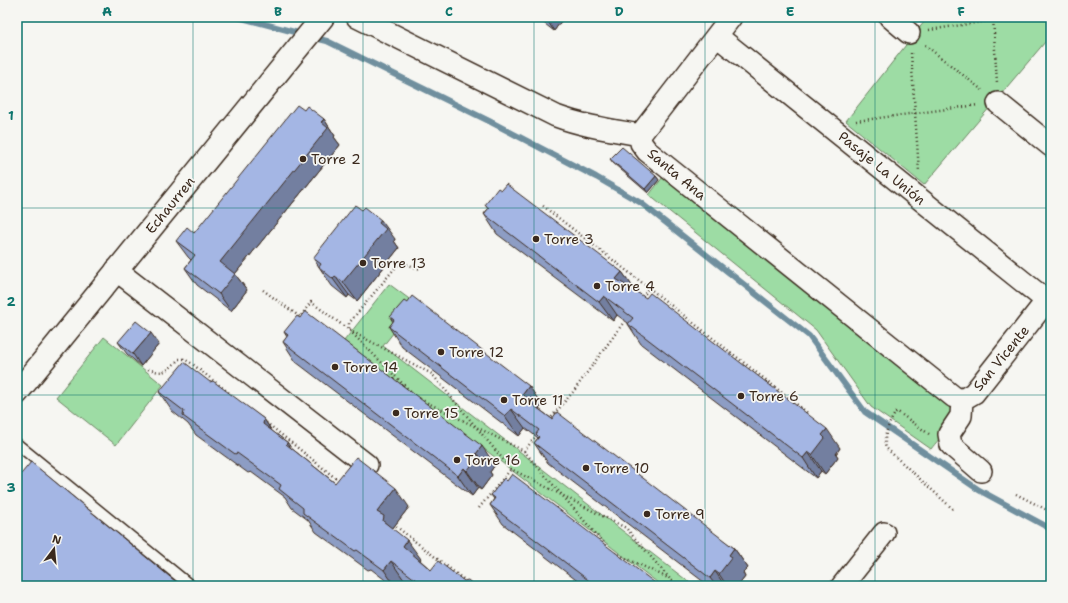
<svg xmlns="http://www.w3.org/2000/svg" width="1068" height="603" viewBox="0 0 1068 603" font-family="'Shantell Sans',sans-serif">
  <rect width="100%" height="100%" fill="#f6f6f2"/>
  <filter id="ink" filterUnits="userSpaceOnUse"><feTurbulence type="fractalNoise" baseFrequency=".025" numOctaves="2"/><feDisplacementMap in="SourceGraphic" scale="8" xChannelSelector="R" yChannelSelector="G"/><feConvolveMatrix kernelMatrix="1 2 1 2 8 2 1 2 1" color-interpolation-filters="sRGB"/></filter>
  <g filter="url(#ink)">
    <path fill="#9ddca4" stroke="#6c8361" d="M928,17H1051V35L924,185L846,121Z
      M663,177L951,406C957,422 940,437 931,449L871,407L816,330L649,195Z
      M389,284L416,304L383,346L694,586H662L344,341Z
      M104,337L163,385L116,445L56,397Z"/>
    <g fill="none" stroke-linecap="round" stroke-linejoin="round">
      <path stroke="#6f8f9e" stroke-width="6" d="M238,17L302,34
        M311,37L327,41L489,121L596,177L641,203L809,336L865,412L979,490L1051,529"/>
      <g stroke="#3b2a1e" stroke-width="13">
        <path id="service" d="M17,444L191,586"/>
      </g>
      <g stroke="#3b2a1e" stroke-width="24">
        <path id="minor" d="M357,17L556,116C583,126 612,130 640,135L641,143L647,151L954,397L962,400
          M890,17L909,33
          M717,36L1047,301
          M998,103L1051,146
          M640,135L731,17
          M116,270L367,465
          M962,400L974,393L1051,295
          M962,400L961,416L949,434L951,445L981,471
          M842,586L884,533"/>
      </g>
      <g stroke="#3b2a1e" stroke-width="25">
        <path id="tertiary" d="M17,393L323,17"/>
      </g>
      <path stroke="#3b2a1e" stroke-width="2.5" stroke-dasharray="1 3" stroke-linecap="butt" d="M993,17L997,83
        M929,30L1014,17
        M925,45L982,90
        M911,53L919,172
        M856,121L978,105
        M543,206L649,288L641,299
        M649,288L809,414
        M263,290L300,317L311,302L349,330L432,374L511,469L626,528L670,579L679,586
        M148,369C165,375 167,371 179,359H184L191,363L233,396
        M410,391L349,330V323L400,262L420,269
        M420,399L524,451L537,435
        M263,420L339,481
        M549,420L573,392L626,319
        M929,434L898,412H896C890,421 882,437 886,448L955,511
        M524,451L606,546
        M1016,494L1051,512
        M479,508L511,469
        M393,524L472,586
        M615,553L668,578"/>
      <use href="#service" stroke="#f6f6f2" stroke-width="10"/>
      <use href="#minor" stroke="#f6f6f2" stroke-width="21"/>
      <use href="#tertiary" stroke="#f6f6f2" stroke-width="22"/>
    </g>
    <path fill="#8d9dc4" stroke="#3b2a1e" d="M536,17H564L554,31Z
      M304,110L324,119L335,136L334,137L340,145L235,274L247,290L231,311L197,285L185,268L191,260L188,257L176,241L194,233Z
      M610,159L656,176L659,180L648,193L613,163Z
      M485,205L622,272L636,291V292L840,448L836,454L838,457L825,474L821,471L816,478L641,344L628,324V323L617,315L613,321L497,234L484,214L488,209Z
      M395,239L394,241L399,248L357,301L349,295L347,298L332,286L313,258Z
      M390,317L529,386L542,405L539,409L552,419L734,548L748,568L743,573L745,577L738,586H709L548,463L534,443L538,438L525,428L519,436L402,347L389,327L393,322Z
      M284,332L495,465L490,472L492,475L481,490L478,488L472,496L296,362L283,342L287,337Z
      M118,342L159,344L141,366L127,354Z
      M210,382L264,419L272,431L288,443L291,448L335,483L409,507L392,529L421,559L420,560L431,570L464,581L475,586H412L404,580L400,586H393L371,569L368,570L316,532L308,520L292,508L285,497L251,472L248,473L196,435L188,424L172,411L159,392Z
      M491,495L659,586H584L503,524L490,505L494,499Z"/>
    <path fill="#737fa0" stroke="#3b2a1e" d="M545,17H564L554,31Z
      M324,119L335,136L334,137L340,145L235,274L247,290L231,311L219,294L220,262Z
      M656,176L659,180L648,193L645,189Z
      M381,220L395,239L394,241L399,248L357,301L343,282Z
      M622,272L636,291L630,299L616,279Z
      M335,276L349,295L347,298L333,279Z
      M604,296L617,315L613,321L599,302Z
      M151,333L159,344L141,366L133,354Z
      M529,386L542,405L537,412L524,398L523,394Z
      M511,409L525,428L519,436L505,416Z
      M264,419L277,439L263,424Z
      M827,429L840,448L836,454L838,457L825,474L812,455L822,435Z
      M482,446L495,465L490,472L492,475L481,490L467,471L476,454Z
      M808,452L821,471L816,478L803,458Z
      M464,468L478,488L472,496L458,476Z
      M396,488L409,507L392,529L383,521L377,512Z
      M407,540L421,559L416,565L403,546Z
      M734,548L748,568L743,573L745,577L738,586H727L719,574L729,555Z
      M391,561L404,580L400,586H395L384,570Z
      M715,571L725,586H716L710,578Z"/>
    <path fill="#a4b6e4" stroke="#3b2a1e" d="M297,105L304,110L307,106L324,119L321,122L328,128L220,262L235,274L219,294L185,268L195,255L176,241L187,227L194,233Z
      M622,147L656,176L645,189L610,159Z
      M506,184L622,272L616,279L646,298L650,293L827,429L822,435L825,438L812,455L808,452L803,458L628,324L633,318L604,296L599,302L484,214L489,208L485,205L498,188L501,190Z
      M355,205L362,210L365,207L381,220L379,223L386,229L343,282L335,276L333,279L319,267L321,264L313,258Z
      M412,296L529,386L523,394L525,396L524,398L552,419L557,412L734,548L729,555L732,557L719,574L715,571L710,578L534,443L539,437L536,434L539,430L511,409L505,416L389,327L394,320L390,317L404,301L407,303Z
      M305,311L482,446L476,454L479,456L467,471L464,468L458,476L283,342L288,335L284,332L297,316L300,318Z
      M136,321L151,333L133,354L118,342Z
      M184,362L210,382L213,381L264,419L263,424L288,443L286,444L335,483L356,457L396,488L377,512L384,516L383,521L407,540L403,546L431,570L438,561L464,581L468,580L475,586H417L420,583L391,561L384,570L357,550L355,551L303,513V508L279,489L281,485L237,453L235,454L183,416L184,411L159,392Z
      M31,462L181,586H17V479Z
      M512,474L573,520L659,586H596L490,505L495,498L491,495L504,478L507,481Z"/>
  </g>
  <path fill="none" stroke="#0f766e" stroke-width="1" stroke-opacity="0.55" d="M193,17V586M363,17V586M534,17V586M705,17V586M875,17V586M17,208H1051M17,395H1051"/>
  <g fill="#3b2a1e" stroke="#f6f6f2" stroke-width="1.5">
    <circle cx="303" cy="159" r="4"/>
    <circle cx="536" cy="239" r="4"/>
    <circle cx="363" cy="263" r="4"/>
    <circle cx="597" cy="286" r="4"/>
    <circle cx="441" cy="352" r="4"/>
    <circle cx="335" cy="367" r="4"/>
    <circle cx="741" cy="396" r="4"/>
    <circle cx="504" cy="400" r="4"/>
    <circle cx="396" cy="413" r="4"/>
    <circle cx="457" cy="460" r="4"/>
    <circle cx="586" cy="468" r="4"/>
    <circle cx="647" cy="514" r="4"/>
  </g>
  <g text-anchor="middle" stroke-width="3.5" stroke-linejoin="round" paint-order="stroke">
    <g font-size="14" fill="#3b2a1e" stroke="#f6f6f2" text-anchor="start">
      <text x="311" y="164">Torre 2</text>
      <text x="544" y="244">Torre 3</text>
      <text x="371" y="268">Torre 13</text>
      <text x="605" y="291">Torre 4</text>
      <text x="449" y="357">Torre 12</text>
      <text x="343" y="372">Torre 14</text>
      <text x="749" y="401">Torre 6</text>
      <text x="512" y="405">Torre 11</text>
      <text x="404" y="418">Torre 15</text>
      <text x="465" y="465">Torre 16</text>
      <text x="594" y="473">Torre 10</text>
      <text x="655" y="519">Torre 9</text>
    </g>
    <g font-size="14" fill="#3b2a1e" stroke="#f6f6f2">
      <text transform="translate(882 168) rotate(39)" y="5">Pasaje La Unión</text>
      <text transform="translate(677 174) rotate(40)" y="5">Santa Ana</text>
      <text transform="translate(170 205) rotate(-51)" y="5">Echaurren</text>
      <text transform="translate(1001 358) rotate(-51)" y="5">San Vicente</text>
    </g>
  </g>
  <rect width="1068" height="603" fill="none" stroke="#f6f6f2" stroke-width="44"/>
  <g transform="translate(54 549) rotate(16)" stroke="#f6f6f2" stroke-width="3" paint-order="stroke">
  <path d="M0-3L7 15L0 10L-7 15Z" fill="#3b2a1e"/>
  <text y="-6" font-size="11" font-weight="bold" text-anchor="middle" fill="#3b2a1e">N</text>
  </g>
  <rect x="22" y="22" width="1024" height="559" fill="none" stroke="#0f766e" stroke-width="1.5"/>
  <g font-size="13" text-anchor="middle" font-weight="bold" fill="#0f766e">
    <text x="107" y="16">A</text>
    <text x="278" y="16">B</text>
    <text x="449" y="16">C</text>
    <text x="619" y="16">D</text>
    <text x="790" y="16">E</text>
    <text x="961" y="16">F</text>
    <text x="11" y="120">1</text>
    <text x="11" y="306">2</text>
    <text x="11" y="492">3</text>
  </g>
</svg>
